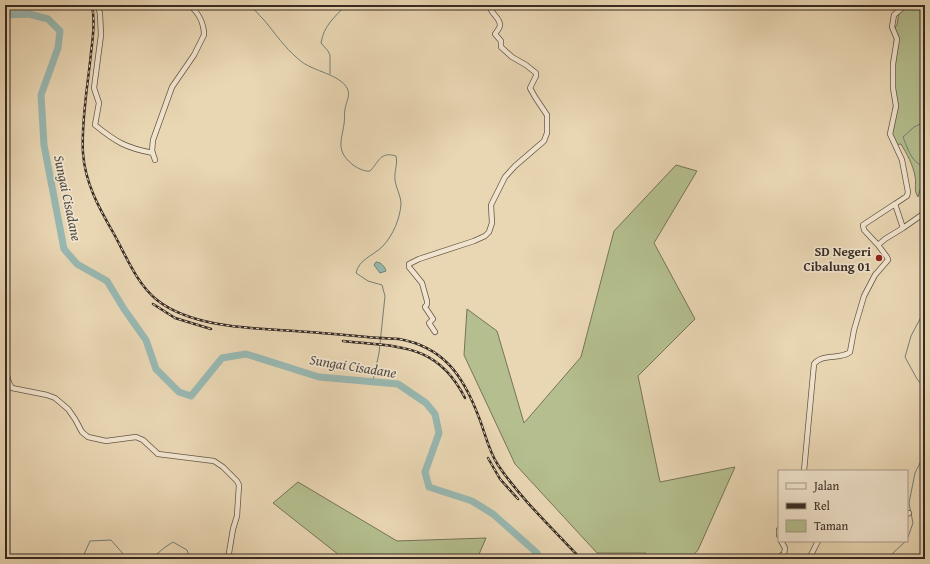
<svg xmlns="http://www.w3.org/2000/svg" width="930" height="564" viewBox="0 0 930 564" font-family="'Gentium Book Plus',serif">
  <rect width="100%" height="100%" fill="#e9d6b3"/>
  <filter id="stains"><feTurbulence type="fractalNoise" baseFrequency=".005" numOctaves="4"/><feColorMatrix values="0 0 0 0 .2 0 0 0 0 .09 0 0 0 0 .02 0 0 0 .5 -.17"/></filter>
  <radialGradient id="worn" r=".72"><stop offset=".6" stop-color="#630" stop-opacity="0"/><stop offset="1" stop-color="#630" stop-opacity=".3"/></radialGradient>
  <path fill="#b4be8e" stroke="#767458" d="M900,5H925V173L918,197C913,189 917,185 915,176C913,165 907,154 901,144L893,145L891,123L893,115L895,67L893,65L895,27L897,25Z
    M676,165L697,171L654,243L695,319L638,376L660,482L735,467L698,550L690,559H647L646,553H597L515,464L464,355L467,309L497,331L524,423L581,357L614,231Z
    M298,482L397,541L486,538L477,559H344L273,503Z"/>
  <path fill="#98b8b2" stroke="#718079" d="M376,262C381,262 385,267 386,271L380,273L374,265Z"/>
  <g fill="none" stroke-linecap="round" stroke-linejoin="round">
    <path stroke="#718079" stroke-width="1" d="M251,5C256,13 264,19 269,26C279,39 289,52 302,62C314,71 340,75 347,88C351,95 346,102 345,109C344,114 345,119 344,124C341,143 336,151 353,165C357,168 365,172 370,171C379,162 380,151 396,156C398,164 394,171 395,180C396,188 401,196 401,204C400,219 393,235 383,246C373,256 359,259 356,273L368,281L382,285L385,296L379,353L373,381
      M925,30L923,31C921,38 920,46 925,51
      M330,74V55L328,51L321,43C324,25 334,18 346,5
      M925,122L914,127L903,137C907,147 912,165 925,166
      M925,316L921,317L911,336L905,357L917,379L925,389
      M907,540L913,523L909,503L915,473L925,453
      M82,559L90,541L111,540L125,556L126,559
      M151,559L164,548L173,542L187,550L190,559
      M891,559L893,553L906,541"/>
    <path stroke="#98b8b2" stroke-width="7" d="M5,15L29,14L48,19L60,31L58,48L41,95L44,145L64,249L77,264L107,281L124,309L146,340L156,369L179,392L191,396L222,358L246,354L319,377L398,384L426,403L435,414L439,433L425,472L429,487L472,501L493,514L537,553L540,559"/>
    <g stroke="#645647" stroke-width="6">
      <path id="street" d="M98,5L100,14L101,35L94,88L99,103L95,125C116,142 126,148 153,153
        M155,160L152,151L153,140L172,87L194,55L204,35C204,23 198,12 189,5
        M903,228L923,214
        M878,245L864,230L863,225L895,204
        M435,332L429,323L433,319L425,307L427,304V301L422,283L409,267V264L419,259L474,241L485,236L489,232L492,223L491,205L505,177L515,166L544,141L547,133V115L535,97L530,88L536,76V73L526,65L512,57L501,47V41L495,34C497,31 500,28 500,25C500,17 489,13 490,5
        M5,368L9,383L12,388L47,395L55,398L68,409L75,419L82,432L88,437L106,441L136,437L143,440L158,454L214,461L223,467L237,481L239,485L237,516L233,529L228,559
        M804,471L814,364C822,353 841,360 850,352L854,330L864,296L875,275L888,260L887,257L878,245L885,239L903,228L895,204L907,196L908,192L902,160L890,134L896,106L893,88V64L897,39L892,27L894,15L902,8V5
        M907,514L909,513
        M779,530V535
        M781,541L785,548L784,554L782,555V559
        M809,559L818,541"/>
    </g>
    <use href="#street" stroke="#f1e4ce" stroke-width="4.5"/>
    <g stroke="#372b23" stroke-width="2.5">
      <path id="rail" d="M92,5C95,21 93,37 91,53C88,84 81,122 83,153C85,183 99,208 114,234C126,256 137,284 157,300C195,330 262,328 309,332C339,334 369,338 399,339C444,347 463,376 478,415C485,432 488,450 498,465C520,498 554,530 581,559
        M153,304L175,318L211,329
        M343,341C397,347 437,342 465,398
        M488,458L500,479L518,499"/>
    </g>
    <use href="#rail" stroke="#f1e4ce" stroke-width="1" stroke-dasharray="3" stroke-linecap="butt"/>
  </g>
  <circle fill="#8f2418" stroke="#f1e4ce" stroke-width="1.5" cx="879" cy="258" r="4"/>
  <g text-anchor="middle" stroke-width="3.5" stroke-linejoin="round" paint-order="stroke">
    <g font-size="13" font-weight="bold" fill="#372b23" stroke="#f1e4ce" text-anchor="end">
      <text x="871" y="256">SD Negeri<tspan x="871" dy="15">Cibalung 01</tspan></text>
    </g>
    <g font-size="14" font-style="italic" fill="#4f4e47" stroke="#f1e4ce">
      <text transform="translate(68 198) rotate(78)" y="5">Sungai Cisadane</text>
      <text transform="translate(353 366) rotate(9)" y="5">Sungai Cisadane</text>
    </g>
  </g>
  <rect width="930" height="564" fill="none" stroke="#e9d6b3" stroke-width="20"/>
  <rect x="6" y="6" width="918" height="552" fill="none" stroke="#372b23" stroke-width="2"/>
  <rect x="10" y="10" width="910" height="544" fill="none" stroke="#372b23"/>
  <rect x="778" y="470" width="130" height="72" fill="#f1e4ce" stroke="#a79a8a"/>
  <rect x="786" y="483" width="20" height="6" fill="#f1e4ce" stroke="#a79a8a"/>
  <text x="814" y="490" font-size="12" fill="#372b23">Jalan</text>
  <rect x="786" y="503" width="20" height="6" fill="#372b23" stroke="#a79a8a"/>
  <text x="814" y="510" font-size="12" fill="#372b23">Rel</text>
  <rect x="786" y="520" width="20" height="12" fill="#b4be8e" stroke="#a79a8a"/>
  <text x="814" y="530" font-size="12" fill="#372b23">Taman</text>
  <rect width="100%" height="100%" filter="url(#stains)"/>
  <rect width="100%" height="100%" fill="url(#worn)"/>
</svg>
